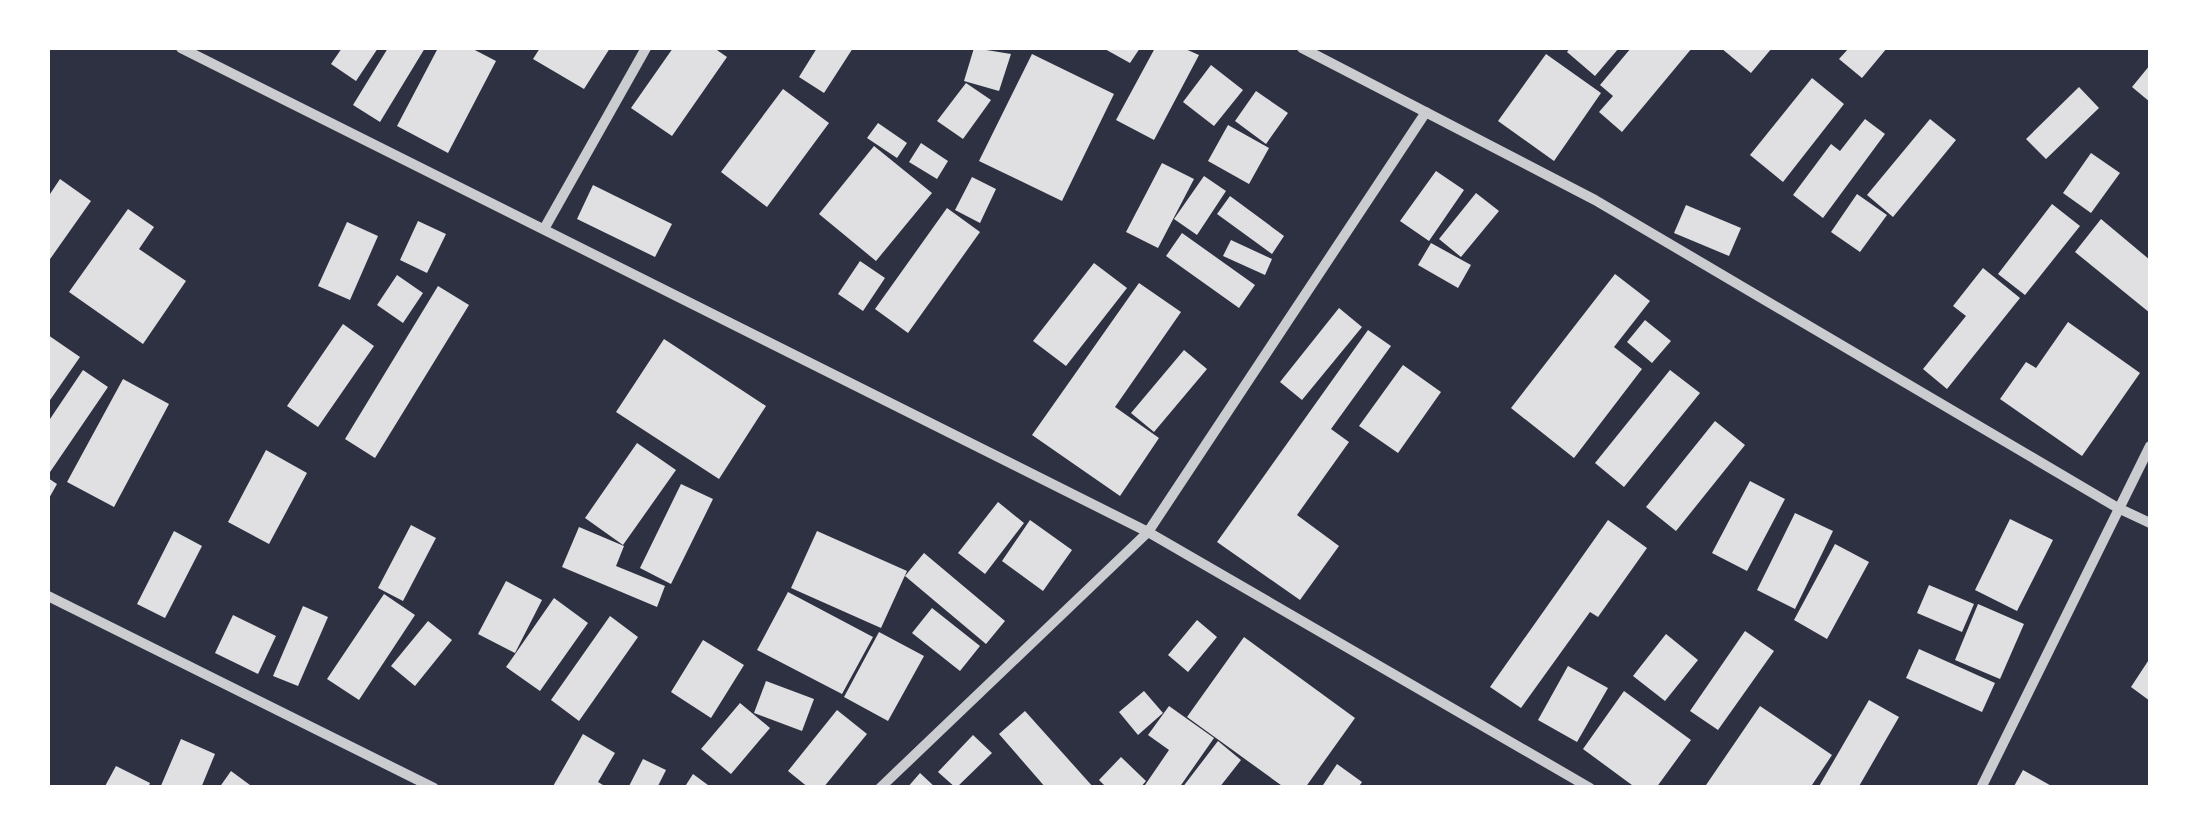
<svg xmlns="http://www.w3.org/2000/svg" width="2198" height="835" viewBox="0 0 2198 835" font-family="Overpass,sans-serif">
  <rect width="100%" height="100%" fill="#2d3142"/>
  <path fill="#e0e0e3" d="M342,48H378L356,81L331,64Z
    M388,48H425L380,122L353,105Z
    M438,48H471L496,61L448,153L397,126Z
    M540,48H610L584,89L533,59Z
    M673,48H714L727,57L672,136L631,108Z
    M817,48H853L824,93L799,77Z
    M974,48L1011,54L999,91L964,81Z
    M1103,48H1140L1130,63Z
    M1155,48H1183L1199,55L1154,140L1116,120Z
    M1570,48H1619L1595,76L1567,52Z
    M1631,48H1692L1622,132L1599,112L1613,96L1600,85Z
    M1721,48H1772L1751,73Z
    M1849,48H1887L1862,78L1839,59Z
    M1032,54L1114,94L1062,201L979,161Z
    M1546,54L1601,93L1554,161L1498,121Z
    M1211,65L1243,90L1214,126L1183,102Z
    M2150,65V102L2132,87Z
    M1812,78L1844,104L1783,182L1750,155Z
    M966,83L991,100L963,139L937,121Z
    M2079,87L2099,108L2046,159L2026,139Z
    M783,89L829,123L767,207L721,172Z
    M1256,91L1288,113L1266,144L1235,121Z
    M1865,119L1885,134L1823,218L1793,195L1831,144L1840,151Z
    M1930,119L1956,140L1893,217L1867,195Z
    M878,123L907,143L897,158L867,138Z
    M1228,125L1269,148L1249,184L1208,161Z
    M921,143L948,161L937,179L909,162Z
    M874,146L932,193L876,261L819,214Z
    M2091,153L2120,173L2091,213L2063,193Z
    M1162,163L1194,179L1158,248L1126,232Z
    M1436,171L1464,190L1429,241L1400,221Z
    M1204,176L1226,191L1197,235L1174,219Z
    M972,177L996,189L980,223L955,210Z
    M60,179L91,201L48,262V197Z
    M593,185L672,224L655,257L577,219Z
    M1476,193L1499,211L1461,257L1439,239Z
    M1857,194L1887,215L1860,252L1831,232Z
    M1230,196L1284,236L1272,254L1217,214Z
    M2052,204L2080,226L2025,295L1998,274Z
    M1686,205L1741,228L1729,256L1674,233Z
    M947,208L980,232L908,333L875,309Z
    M128,209L154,227L139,249L186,281L143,344L69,292Z
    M2101,219L2150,260V313L2075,252Z
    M418,221L446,234L427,273L400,260Z
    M347,222L378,236L350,300L318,286Z
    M1182,233L1255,285L1239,308L1166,256Z
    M1231,240L1272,259L1265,275L1223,256Z
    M1431,243L1471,265L1458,288L1418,265Z
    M860,261L885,278L863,311L838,294Z
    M1094,263L1127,288L1066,366L1033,341Z
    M1983,268L2020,298L1947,389L1923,369L1966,316L1953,306Z
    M1615,274L1650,301L1614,347L1642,369L1574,458L1511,408Z
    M397,275L423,293L403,323L377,305Z
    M1139,283L1181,312L1115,407L1159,438L1120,496L1032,435Z
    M438,286L469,305L375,458L345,439Z
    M1339,308L1362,327L1302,400L1280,382Z
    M1645,320L1671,341L1652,363L1627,342Z
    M2068,322L2140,373L2082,456L2000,399L2026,362L2036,368Z
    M343,324L374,346L318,427L287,406Z
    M1368,330L1391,346L1331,429L1349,442L1297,515L1339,546L1300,600L1217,542Z
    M48,335L80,357L48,403Z
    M664,339L766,406L719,479L616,412Z
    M1184,350L1207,369L1154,432L1131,413Z
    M1403,365L1441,392L1398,453L1359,426Z
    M83,370L108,387L48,475V422Z
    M1670,370L1700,393L1624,487L1595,463Z
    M123,379L169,404L114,507L67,482Z
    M1715,421L1745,445L1676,531L1646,507Z
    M637,443L676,470L623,545L585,518Z
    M266,450L307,473L269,544L228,522Z
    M48,478L57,484L48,500Z
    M1750,481L1785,499L1747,571L1712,553Z
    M681,484L713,499L671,584L640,568Z
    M998,502L1024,523L985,574L958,553Z
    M1795,513L1833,531L1795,609L1757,590Z
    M2010,519L2053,540L2017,611L1975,590Z
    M1030,520L1072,550L1043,591L1002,561Z
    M1608,520L1647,548L1598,617L1590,612L1521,708L1490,687Z
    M411,525L436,538L403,601L378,588Z
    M579,527L624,546L616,566L665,586L657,607L562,567Z
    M174,531L202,546L165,618L137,604Z
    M817,531L907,571L881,628L791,588Z
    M1835,544L1869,562L1827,639L1794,620Z
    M924,553L1005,621L986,644L905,576Z
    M506,581L542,600L515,653L478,634Z
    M1929,585L1974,604L1962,632L1917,613Z
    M788,592L873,637L842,694L757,650Z
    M384,594L415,615L359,700L327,679Z
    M554,598L588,623L540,691L506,667Z
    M1978,604L2024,624L2000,679L1955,660Z
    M303,606L328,617L298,686L273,676Z
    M932,608L980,646L960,671L912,633Z
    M233,615L276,636L258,674L215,653Z
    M610,616L638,637L579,721L551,700Z
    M1197,620L1217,637L1188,672L1168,655Z
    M428,621L452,640L415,686L391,666Z
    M1745,631L1774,651L1718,730L1690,711Z
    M879,632L924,656L888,721L844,697Z
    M1666,634L1698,660L1665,701L1633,676Z
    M1244,637L1355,718L1305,788H1285L1187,717Z
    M703,640L744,665L711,718L671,692Z
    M1919,649L1995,683L1982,712L1906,678Z
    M2150,658V701L2131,687Z
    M1568,666L1608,688L1577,742L1538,720Z
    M766,681L814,699L802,731L754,713Z
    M1144,691L1163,713L1138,735L1119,712Z
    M1624,691L1691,740L1656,788H1636L1583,749Z
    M1869,700L1899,717L1858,788H1818Z
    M740,703L770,728L731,774L701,749Z
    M1169,706L1214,738L1179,788H1143L1169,750L1148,735Z
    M1760,706L1832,755L1810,788H1704Z
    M837,710L867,734L823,788H809L788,771Z
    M1025,711L1094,788H1046L999,734Z
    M583,734L615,753L598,782L608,788H552Z
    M973,735L992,753L956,788L938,772Z
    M181,739L215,754L201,788H160Z
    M1218,741L1241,760L1219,788H1182Z
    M1121,757L1146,781L1140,788H1107L1099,780Z
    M643,759L666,770L657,788H628Z
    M1337,764L1362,782L1358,788H1321Z
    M116,766L150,783L148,788H104Z
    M2023,770L2055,788H2013Z
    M231,771L254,788H219Z
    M920,773L936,788H907Z
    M693,774L712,788H684Z"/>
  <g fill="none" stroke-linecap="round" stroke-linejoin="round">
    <path stroke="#caccd0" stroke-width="10" d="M181,48L1148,532L1590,788
      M1302,48L1595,200L2118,508L2150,523
      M544,229L646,48
      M48,596L434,788
      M880,788L1148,532L1426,112
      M1981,788L2150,446"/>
  </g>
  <rect width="2198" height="835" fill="none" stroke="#ffffff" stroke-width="100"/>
</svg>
